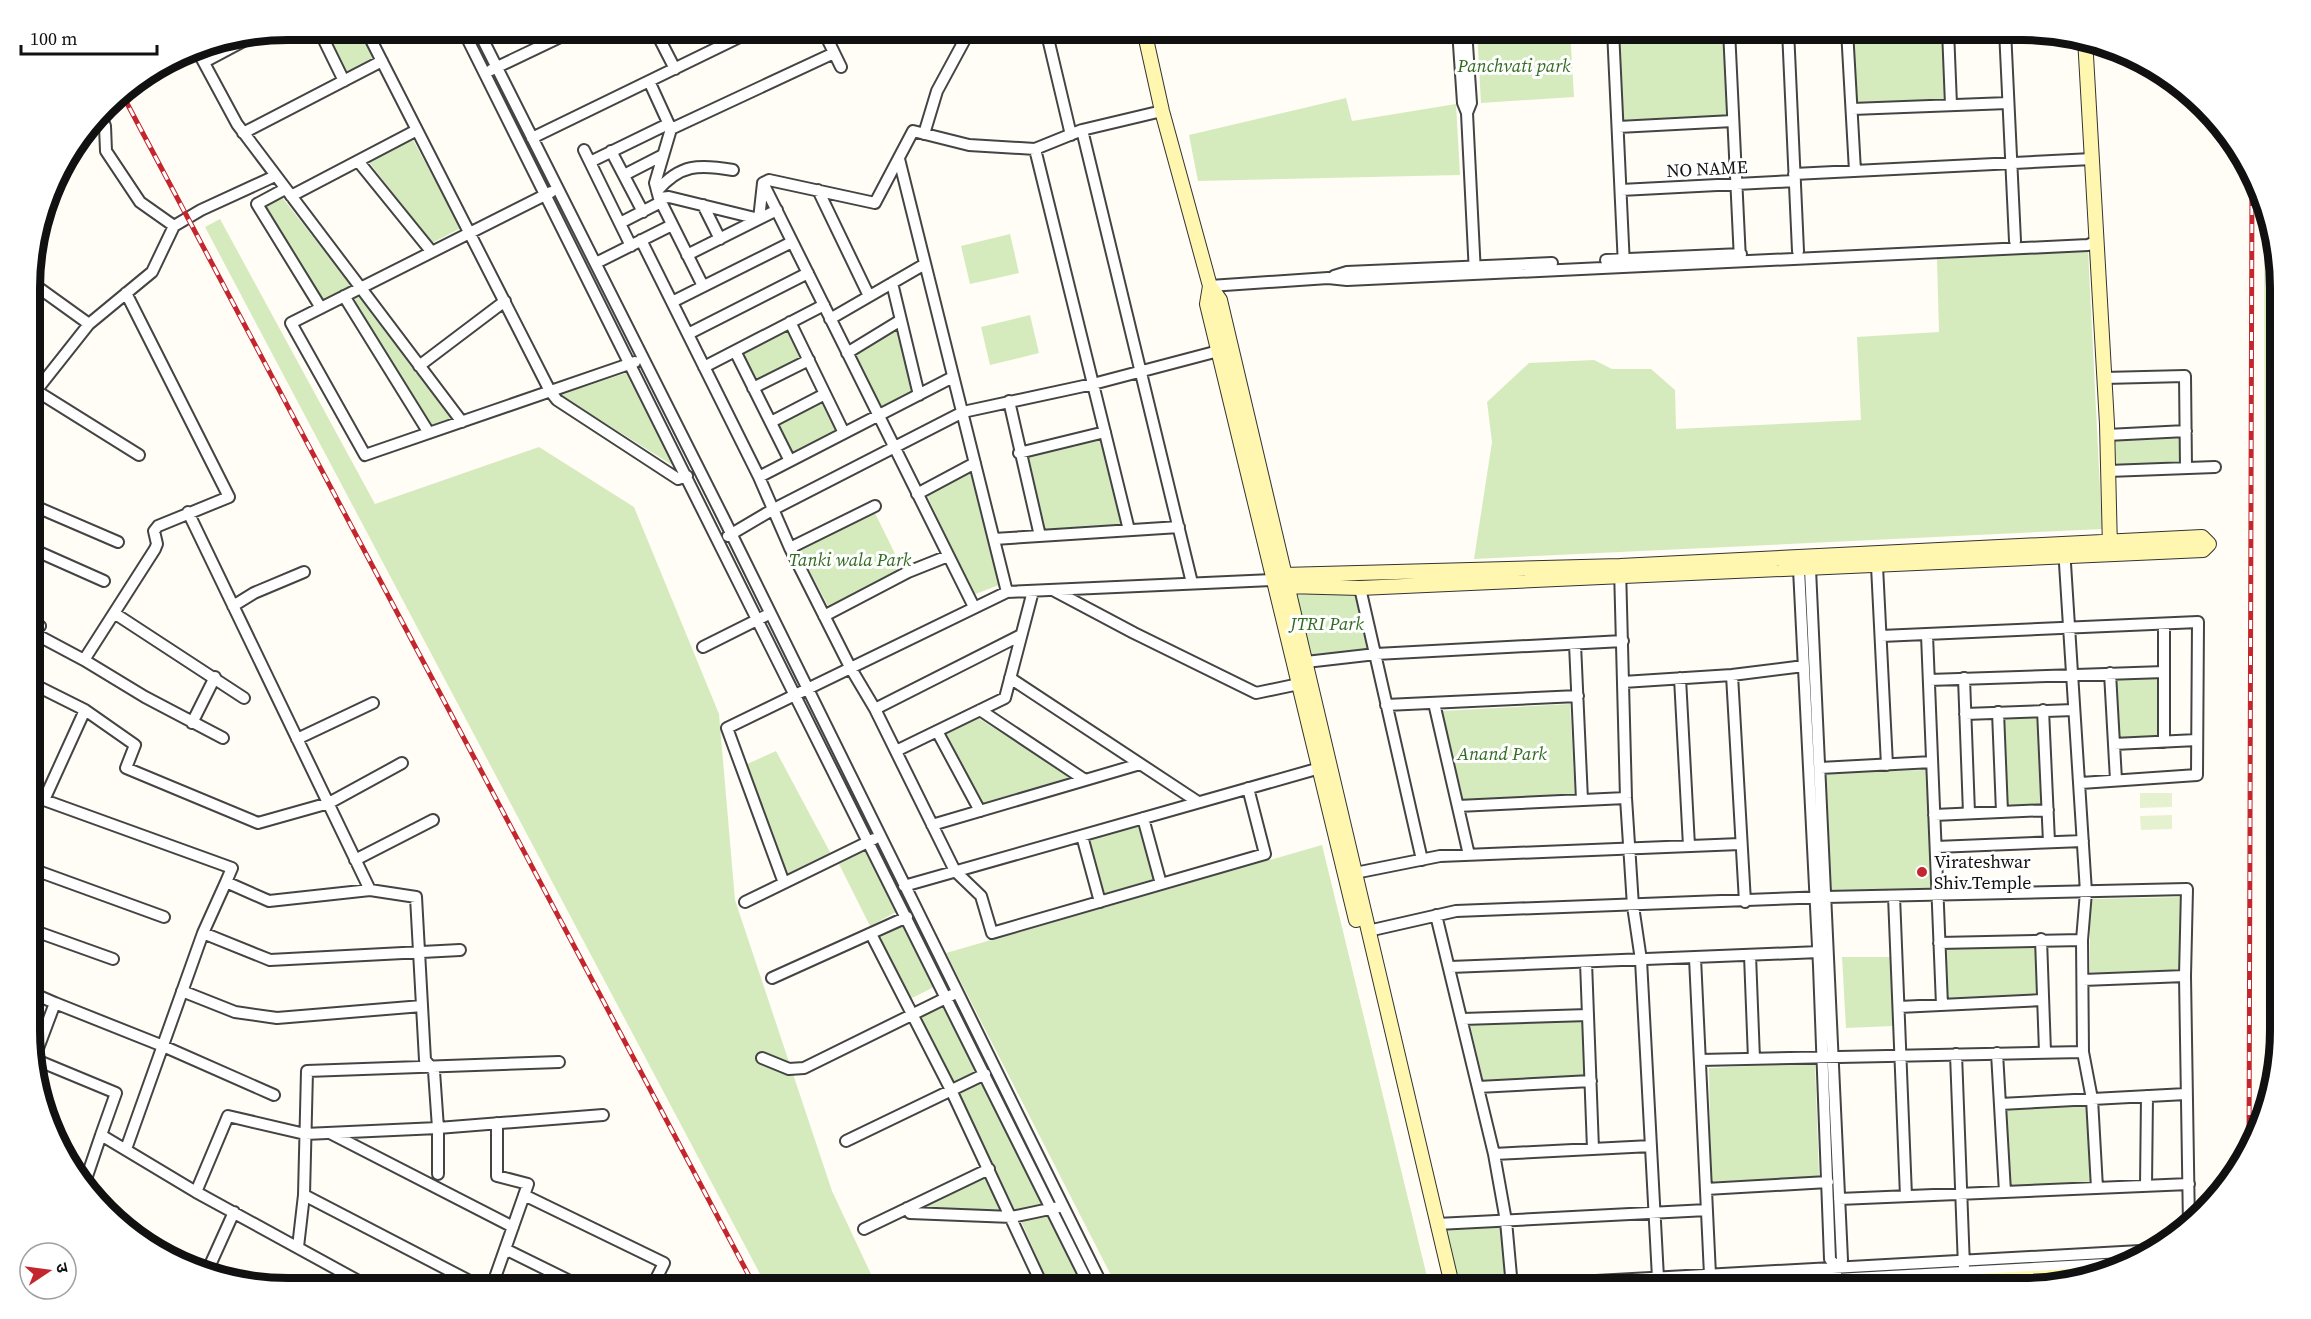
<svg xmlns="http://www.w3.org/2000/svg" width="2311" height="1319" viewBox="0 0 2311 1319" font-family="'Source Serif 4','Noto Sans Devanagari',serif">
  <rect width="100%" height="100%" fill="#fffdf5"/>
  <path fill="#d5ebbd" d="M323,30H361L375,58L345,73Z
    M1477,30H1570L1574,97L1481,103Z
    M1942,30L1945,100L1856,103L1853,32Z
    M1724,33L1728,116L1621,120L1617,37Z
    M1346,98L1352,121L1456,104L1460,175L1198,181L1189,135Z
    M412,138L461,228L432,243L368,161Z
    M281,196L351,285L323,300L263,205Z
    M2264,198L2280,271V1047L2266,1095Z
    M220,219L375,504L539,447L634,507L719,714L735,900L832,1191L878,1289H768L205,227Z
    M1010,234L1019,273L970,284L961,246Z
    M2088,250L2102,529L1474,559L1492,442L1487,402L1529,363L1594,360L1612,369H1651L1675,390L1676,429L1861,420L1857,337L1939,332L1937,259Z
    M357,294L452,420L432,428L351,297Z
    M1030,315L1039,353L990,365L981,327Z
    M790,328L806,359L756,384L741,353Z
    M897,329L913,392L881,409L855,354Z
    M629,372L677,468L560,395Z
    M825,399L841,432L792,456L776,424Z
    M1099,436L1122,525L1044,530L1026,455Z
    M2180,437L2181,465L2112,467L2111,439Z
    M973,472L999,585L973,595L927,495Z
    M873,509L904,572L830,610L798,548Z
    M1355,592L1372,651L1303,658L1289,595Z
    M2157,677L2159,737L2118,738L2116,678Z
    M1570,704L1575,797L1464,802L1442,711Z
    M2041,713L2044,808L2004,810L2000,715Z
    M978,718L1073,778L983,806L944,735Z
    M776,751L831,854L787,874L747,764Z
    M1927,770L1932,890L1830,893L1824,772Z
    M1140,825L1155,879L1102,894L1087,840Z
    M1322,845L1430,1289H1118L946,953Z
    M867,850L898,911L870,926L839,864Z
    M2182,897L2181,971L2090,974V899Z
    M905,925L936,986L910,999L877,939Z
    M2038,943L2039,998L1943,1002L1942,946Z
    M1842,957H1890L1893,1026L1846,1028Z
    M940,994L979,1072L953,1085L914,1007Z
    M1583,1020L1584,1077L1483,1080L1470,1024Z
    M1815,1063L1819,1176L1711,1182L1709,1068Z
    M984,1081L1043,1204L1015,1210L957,1094Z
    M2089,1103L2092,1182L2007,1189L2003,1106Z
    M986,1176L1005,1210L922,1208Z
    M1049,1215L1084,1289H1051L1021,1221Z
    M1503,1225L1508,1281H1453L1441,1229Z"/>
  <path fill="#e6f2cf" d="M2140,793H2172V807L2140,808Z
    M2172,815V829L2141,830L2140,816Z"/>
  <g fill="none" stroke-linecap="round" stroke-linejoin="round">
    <g stroke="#444" stroke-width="14">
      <path id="street" d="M319,30L344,81
        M366,30L550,391L557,400L678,479L687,476
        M463,30L1091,1289
        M478,30L722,515L1104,1289
        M655,30L675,69
        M823,30L841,67
        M1046,30L1071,135
        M1458,30L1463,103L1467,113L1475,274
        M1466,30L1471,103L1467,113
        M1613,30L1624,266
        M1729,30L1740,260
        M1788,30L1798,251
        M1847,30L1855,171
        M1948,30L1951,105
        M2005,30L2015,241
        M1613,34L1720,30
        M196,48L237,124L462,422
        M204,62L251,37
        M491,70L575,30
        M649,81L671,129L655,183L659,198L703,286
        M1852,109L2008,103
        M101,116L105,126L106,151L140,202L174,226
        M1618,127L1733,121
        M671,129L834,53
        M1082,130L1192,583
        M243,133L382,61
        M924,134L937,91L970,30
        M532,138L754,30
        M1035,149L1129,530
        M584,150L631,246
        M611,151L643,212
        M899,159L1007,592
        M358,161L431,251
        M590,162L668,124
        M1794,174L2092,159
        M624,175L663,155
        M763,183L974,607
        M763,183L769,180L875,203L913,131L969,145L1035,149L1082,130L1162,111
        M285,189L257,204L321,308
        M818,190L869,296
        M1621,190L1795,181
        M657,191C680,164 699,164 733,170
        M551,192L291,323L365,455L635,362
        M291,196L417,130
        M659,198L669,197L759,219L763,183
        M703,205L720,239
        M620,223L661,202
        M641,240L759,477L790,548L850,667L875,709L955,871L981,896L992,933L1265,854L1248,788
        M687,255L777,210
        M1606,260L1741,254
        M596,263L672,225
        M1334,276L1347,272L1552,263
        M32,283L89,324
        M892,283L919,395
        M1210,286L1328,278L1347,280L2088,245L2097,241
        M126,293L229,497L158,526L154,531L157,544L155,549L84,660L145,697L223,738
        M344,296L429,433
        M672,302L792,242
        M830,319L925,264
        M790,322L844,433
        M688,334L808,273
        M735,351L790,461
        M847,353L901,320
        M419,366L505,301
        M704,367L824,305
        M2104,378L2185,376L2186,468
        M753,388L809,360
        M35,390L139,455
        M32,396L89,324L152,272L174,226L201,210L275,176
        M1009,401L1040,536
        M771,422L825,394
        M2107,435L2186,431
        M1019,453L1105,432
        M2108,471L2215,467
        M759,477L953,377
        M917,494L975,463
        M32,505L118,542
        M188,512L370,890
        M728,536L772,510L963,412L1093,384L1226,349
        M994,539L1179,527
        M790,548L875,506
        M2064,548L2086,892L2082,940L2083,1052L2092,1099L2097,1188
        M32,549L104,581
        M1801,562L1799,569L1819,966L1830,1259L1836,1267V1279
        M1806,563L1810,569L1842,1260L1836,1267
        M1877,566L1887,765
        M1620,568L1626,798L1633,906L1641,960L1658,1278
        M1360,588L1422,860
        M1053,590L1134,633L1256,693L1299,684
        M233,606L254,593L304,572
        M114,613L244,698
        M824,616L908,572L948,556
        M32,623L40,626
        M1927,635L1942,1005
        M39,636L84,660
        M1881,636L2198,622L2197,775L2081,783
        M1575,644L1582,800
        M703,647L765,616
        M1306,662L1376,654L1623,641
        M2110,673L2116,780
        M1732,675L1745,902
        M1010,678L1198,802
        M1680,678L1689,846
        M1964,678L1969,813
        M32,679L35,685L85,710L44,800L232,868L226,882L269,901L370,890L416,897L425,1060L434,1071L438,1128L603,1115
        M1929,680L2164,672
        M1623,682L1732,675L1804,666
        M1434,703L1469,855
        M1386,705L1578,696
        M875,709L1021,635
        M85,710L135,745L126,768L258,823L329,803L402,763
        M980,710L1085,780
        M2043,710L2049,842
        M1998,712L2002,812
        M1965,714L2074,710
        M192,723L215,677
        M937,731L980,811
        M297,739L373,703
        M2164,742V624
        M2114,744L2197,740
        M896,751L1005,698L1033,591
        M1820,768L1932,762
        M32,795L44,800
        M1458,806L1626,798
        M1934,815L2048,810
        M1143,818L1161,884
        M932,825L1140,764
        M1082,836L1100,902
        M1936,847L2083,841
        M355,860L433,820
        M32,869L164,917
        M1355,873L1440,856L1740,844
        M784,883L727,728L1007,592L1274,580
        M904,886L1320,768
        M1894,896L1906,1196
        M745,902L874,839
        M1436,915L1494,1154L1506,1221L1512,1287
        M32,930L113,959
        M1368,931L1456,911L1826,897L2187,889L2185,976L2189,1226
        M203,933L270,960L460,950
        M871,934L951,1090L1044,1289
        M2041,939L2045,1052
        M1939,943L2082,940
        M1750,955L1754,1059
        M1695,958L1710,1275
        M1586,962L1593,1149
        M1450,967L1819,952
        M772,978L907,917
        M2083,980L2185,976
        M182,991L235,1012L277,1018L422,1006
        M32,993L55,1003
        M1899,1007L2043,1000
        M1462,1019L1588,1015
        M1997,1053L2005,1192
        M1956,1054L1964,1267
        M762,1058L789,1069L804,1068L952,995
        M1700,1060L2083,1052
        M1478,1087L1591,1081
        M2000,1104L2186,1094
        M330,1133L513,1227
        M101,1135L116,1093L34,1059L55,1003L163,1046L274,1095
        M846,1141L985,1074
        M126,1149L203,933L226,882
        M1494,1154L1651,1146
        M84,1185L101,1135L196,1192L373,1289
        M2146,1186L2147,1096
        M1706,1189L1828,1182
        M196,1192L228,1116L305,1134L438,1128V1174
        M304,1195L485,1289
        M524,1195L664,1263L651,1289
        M1839,1199L2189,1184
        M907,1208L910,1213L1012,1217L1059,1207
        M1437,1224L1707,1210
        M864,1229L989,1169
        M298,1247L304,1195L307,1071L559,1062
        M505,1249L586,1289
        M206,1274L234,1212
        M1443,1288L1486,1283L1578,1282L2158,1250
        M491,1289L528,1184L497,1176V1123
        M1768,1289L1782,1282L2124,1263"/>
    </g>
    <g stroke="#333" stroke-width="16">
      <path id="secondary" d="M1144,30L1162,111L1210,286L1220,300L1453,1289
        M2085,38L2107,424L2110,548
        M1210,286L1207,304L1356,920
        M2202,537L2209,544L2203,550L1360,588L1286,586L1274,580L1283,575L1620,566Z
        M1837,1289L2084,1275"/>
    </g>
    <use href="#street" stroke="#fff" stroke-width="10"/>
    <use href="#secondary" stroke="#fff6b0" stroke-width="14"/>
    <g stroke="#c4262e" stroke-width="5">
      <path id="rail" d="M121,92L756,1289
        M2276,1061L2277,912
        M2249,1151L2252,174"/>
    </g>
    <use href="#rail" stroke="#fff" stroke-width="3" stroke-dasharray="9" stroke-linecap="butt"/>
  </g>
  <circle fill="#c4262e" stroke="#fff" stroke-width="2" cx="1922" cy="872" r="6"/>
  <g text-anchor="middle" stroke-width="6" stroke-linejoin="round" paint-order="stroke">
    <g font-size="18" font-style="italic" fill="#2f6b1f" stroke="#fff">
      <text x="1514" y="72">Panchvati park</text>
      <text x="850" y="566">Tanki wala Park</text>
      <text x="1327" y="630">JTRI Park</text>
      <text x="1502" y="760">Anand Park</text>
    </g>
    <g font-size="18" fill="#111" stroke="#fff">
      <text transform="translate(1707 169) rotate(-3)" y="6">NO NAME</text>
    </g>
    <g font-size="18" fill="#111" stroke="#fff" text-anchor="start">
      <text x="1934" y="868">Virateshwar<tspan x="1934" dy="21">Shiv Temple</tspan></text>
    </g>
  </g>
  <path d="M0 0H2311V1319H0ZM288 40H2022A248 248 0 0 1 2270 288V1030A248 248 0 0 1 2022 1278H288A248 248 0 0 1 40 1030V288A248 248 0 0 1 288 40Z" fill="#fff" fill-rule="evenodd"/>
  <path fill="none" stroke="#111" stroke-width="8" d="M288 40H2022A248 248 0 0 1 2270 288V1030A248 248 0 0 1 2022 1278H288A248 248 0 0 1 40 1030V288A248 248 0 0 1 288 40Z"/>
  <g transform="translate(48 1271) rotate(77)"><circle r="28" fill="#ffffff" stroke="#a0a0a0" stroke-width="1.5"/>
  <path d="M0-4.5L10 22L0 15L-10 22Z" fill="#c4262e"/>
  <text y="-9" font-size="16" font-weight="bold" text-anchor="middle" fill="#111111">उ</text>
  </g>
  <path d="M21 45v9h136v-9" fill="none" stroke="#111111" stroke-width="3"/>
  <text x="30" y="45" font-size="18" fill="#111111" stroke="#ffffff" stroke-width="4.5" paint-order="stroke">100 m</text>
</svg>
